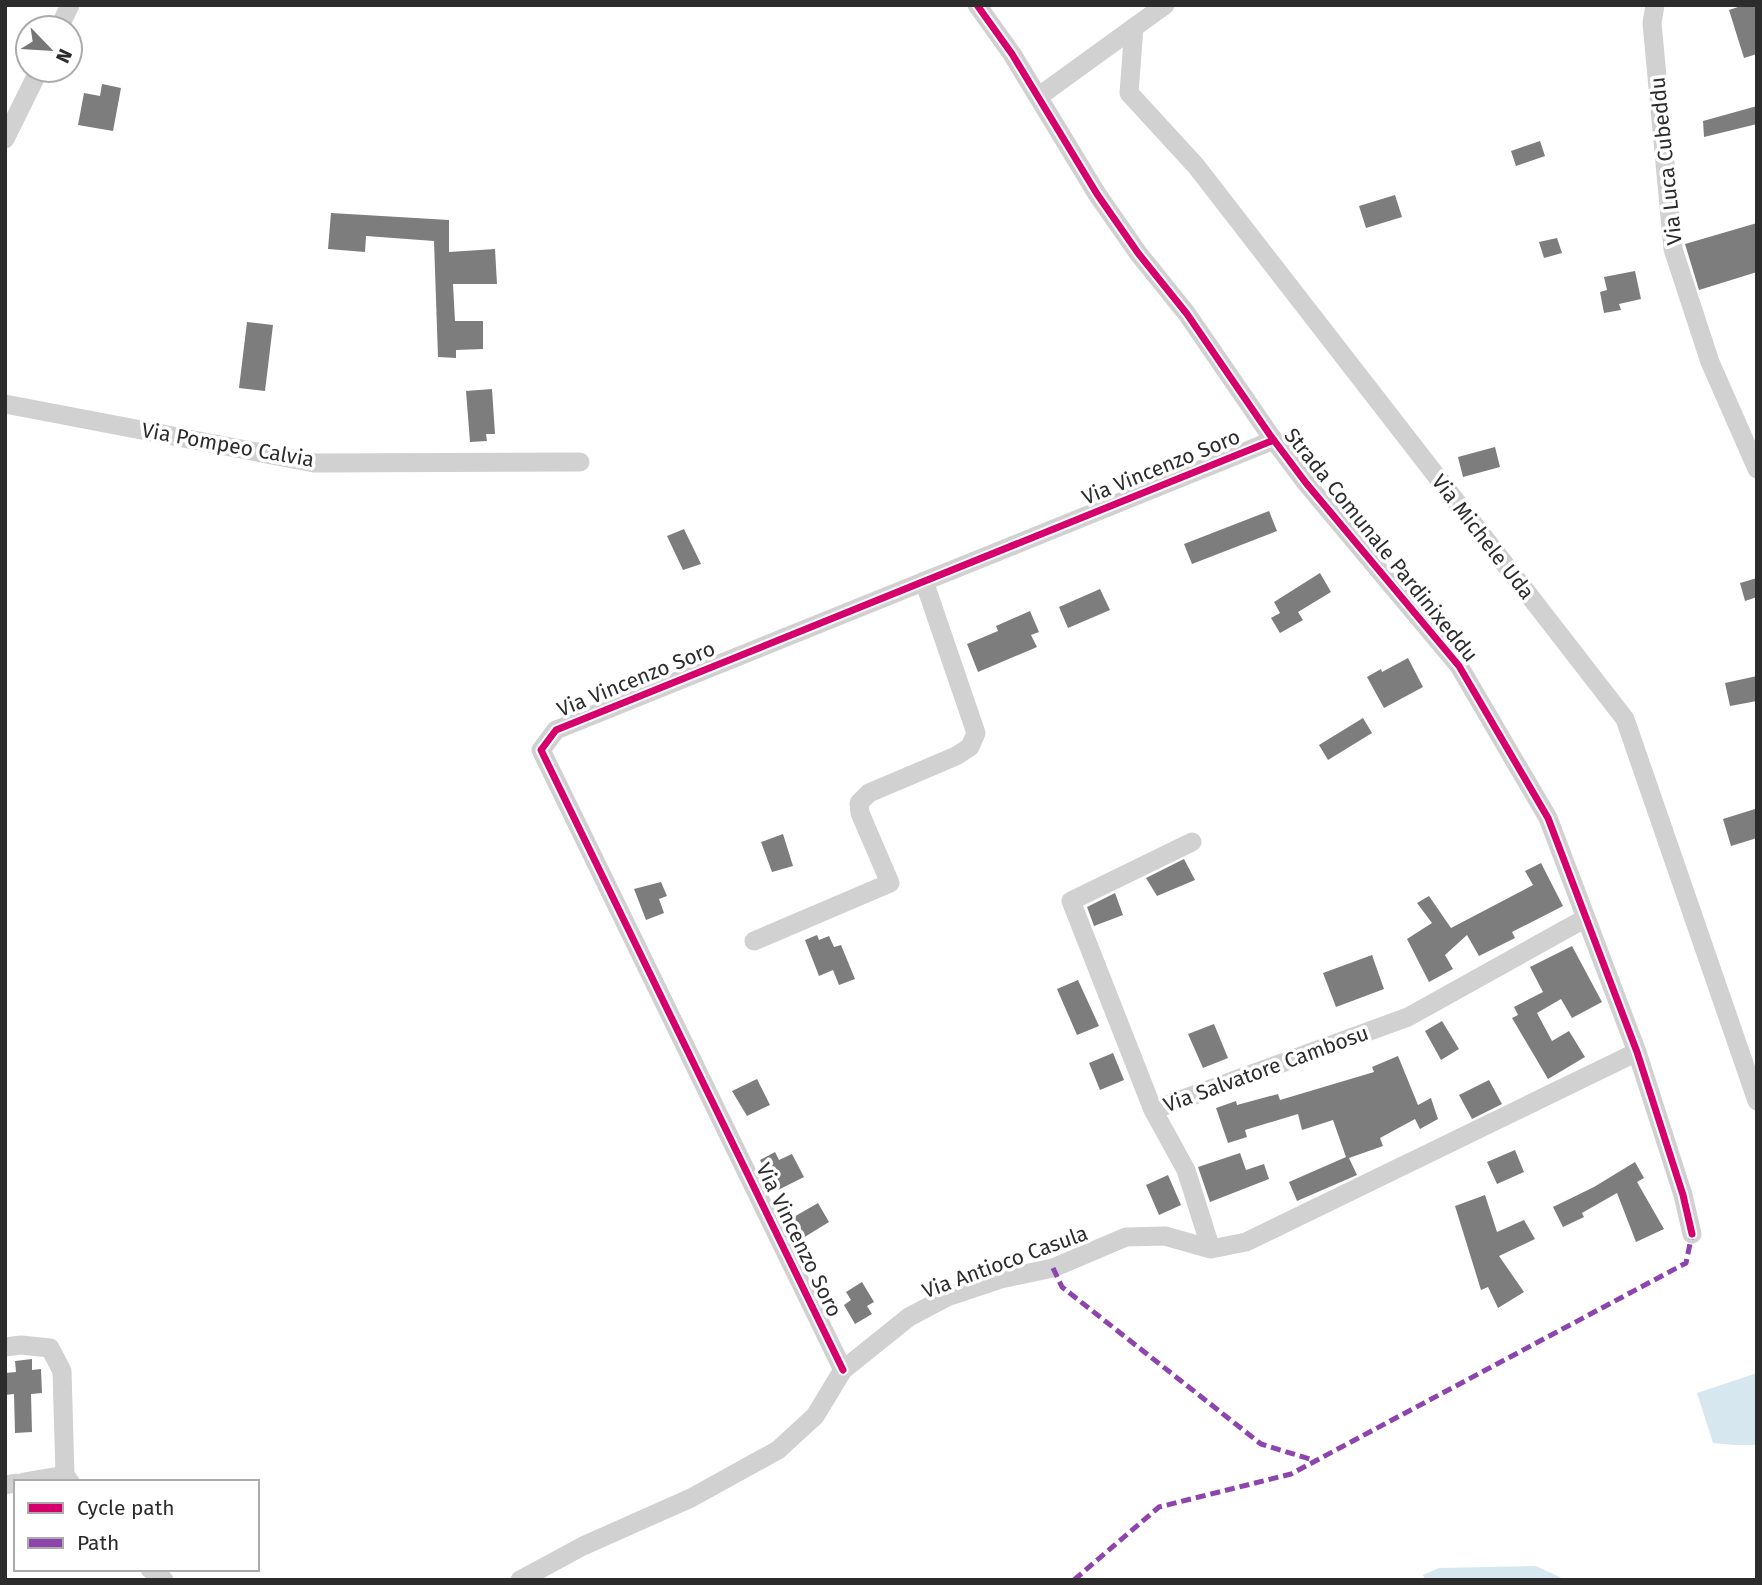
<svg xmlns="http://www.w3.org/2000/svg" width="1762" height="1585" viewBox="0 0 1762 1585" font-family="'Fira Sans',sans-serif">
  <rect width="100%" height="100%" fill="#fff"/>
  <path fill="#d7e7f0" d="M1757,1373V1445H1734L1713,1443L1697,1393Z
    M1536,1566L1566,1580H1425L1423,1575L1439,1568Z"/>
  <path fill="#7d7d7d" d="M1744,5H1757V54L1744,58L1729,10Z
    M102,84L121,88L113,131L78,125L84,93L100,96Z
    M1757,106V124L1704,137L1703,121Z
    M1540,141L1545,156L1516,166L1511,151Z
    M1395,195L1402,217L1366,228L1359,206Z
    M331,213L449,220V252L495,249L497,284H453L455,321H483V349L456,350V358L438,357L434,241L366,236L365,252L328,249Z
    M1757,223V272L1699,290L1685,244Z
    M1557,238L1562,253L1544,258L1539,242Z
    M1635,271L1641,299L1619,304L1621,310L1604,313L1600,292L1607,290L1604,277Z
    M247,322L273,325L265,391L239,388Z
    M492,389L495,434H486L487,441L470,442L466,391Z
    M1495,447L1500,467L1463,477L1458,457Z
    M1269,511L1277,531L1192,564L1184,544Z
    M684,529L701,564L683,570L667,536Z
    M1320,573L1331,592L1298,612L1303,620L1280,633L1271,618L1280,613L1274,602Z
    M1757,578V597L1745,601L1740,583Z
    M1100,589L1110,610L1068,628L1059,607Z
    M1030,611L1039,632L1031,635L1037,647L978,672L967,644L998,631L996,626Z
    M1408,658L1423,687L1384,708L1367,677L1381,669L1382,672Z
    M1757,676V701L1730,706L1725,683Z
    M1363,718L1372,733L1328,760L1319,745Z
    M1755,809L1757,838L1731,846L1723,819Z
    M783,834L793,866L772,872L761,842Z
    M1184,859L1195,880L1157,896L1146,878Z
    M1541,863L1563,906L1512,932L1515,938L1479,956L1467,935L1445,955L1453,969L1429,982L1407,939L1432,923L1417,903L1429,896L1451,928L1533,885L1525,871Z
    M661,882L667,896L659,899L664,913L646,920L634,889Z
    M1115,893L1123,915L1094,926L1087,907Z
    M817,935L819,940L829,936L834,947L841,945L855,979L839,985L833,970L819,976L805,940Z
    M1572,946L1602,1002L1572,1018L1561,999L1537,1013L1552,1041L1569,1031L1585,1057L1548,1079L1512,1018L1518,1015L1514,1007L1543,992L1530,967Z
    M1372,955L1384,989L1336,1007L1323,973Z
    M1078,980L1099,1026L1077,1035L1057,989Z
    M1442,1021L1459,1049L1441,1060L1425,1031Z
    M1214,1024L1228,1058L1203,1068L1188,1034Z
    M1113,1053L1124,1080L1100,1090L1089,1063Z
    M1398,1056L1418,1105L1431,1098L1438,1119L1420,1129L1415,1119L1380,1138L1383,1146L1349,1158L1357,1175L1297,1201L1289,1182L1346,1157L1333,1120L1302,1130L1298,1114L1245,1130L1247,1137L1228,1143L1216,1108L1236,1101L1237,1105L1278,1094L1280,1100L1374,1072L1372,1067Z
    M757,1079L770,1105L747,1116L732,1091Z
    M1489,1080L1502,1104L1472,1119L1459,1095Z
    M1515,1150L1524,1172L1497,1184L1487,1162Z
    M775,1152L779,1160L792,1154L804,1177L776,1191L760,1160Z
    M1240,1153L1246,1170L1264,1164L1269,1179L1210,1202L1198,1167Z
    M1635,1162L1644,1178L1637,1182L1664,1229L1636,1242L1617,1193L1582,1213L1584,1217L1563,1227L1553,1207L1594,1187Z
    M1168,1175L1181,1205L1159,1215L1146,1185Z
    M1485,1195L1497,1232L1524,1220L1535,1239L1499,1256L1524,1292L1498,1308L1488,1287L1481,1290L1455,1206Z
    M818,1203L829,1222L803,1238L792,1218Z
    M862,1282L874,1302L867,1306L872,1314L855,1324L844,1305L851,1300L846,1292Z
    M32,1359V1370L41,1369L42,1393L31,1394L32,1432L15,1433L14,1394L5,1395V1373L16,1372L15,1361Z"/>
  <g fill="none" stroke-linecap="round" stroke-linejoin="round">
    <path stroke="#d1d1d1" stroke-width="19" d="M977,5L1012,54L1097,194L1138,253L1187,314L1270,435L1306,483L1459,666L1548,818L1637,1052L1683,1195L1692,1234
      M1655,5L1652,23L1673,249L1710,362L1757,469
      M1134,27L1129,93L1196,166L1625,719L1757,1101
      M59,28L70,5
      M1038,97L1165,5
      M5,139L39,70
      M5,404L314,463L580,462
      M1192,842L1071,901L1153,1110L1408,1017L1586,918
      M754,941L890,883L860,813L859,803L869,793L956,756L970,747L976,733L924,581
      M1153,1110L1186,1170L1211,1249L1246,1242L1637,1052
      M5,1347L21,1345L50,1348L62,1371L65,1475
      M843,1370L541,750L556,730L1274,440
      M24,1482L65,1475L70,1482
      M5,1485L16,1483
      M150,1569L164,1580
      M520,1580L583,1546L691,1498L778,1450L815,1416L843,1370L909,1317L947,1297L1001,1279L1053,1268L1126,1237L1165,1236L1211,1249"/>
    <path stroke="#8e44ad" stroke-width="5" stroke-dasharray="10 5" stroke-linecap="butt" d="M1053,1268L1062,1287L1261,1444L1316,1461
      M1074,1580L1159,1507L1291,1474L1686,1263L1692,1234"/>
    <g stroke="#fff" stroke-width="11">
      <path id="cycleway" d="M977,5L1012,54L1097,194L1138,253L1187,314L1270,435L1306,483L1459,666L1548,818L1637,1052L1683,1195L1692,1234
        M843,1370L541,750L556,730L1274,440"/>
    </g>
    <use href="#cycleway" stroke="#d6006c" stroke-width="7"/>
  </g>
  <g text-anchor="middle" stroke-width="7" stroke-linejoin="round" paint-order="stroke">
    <g font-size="21" fill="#2c2c2c" stroke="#fff">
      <text transform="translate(1666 161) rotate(-96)" y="7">Via Luca Cubeddu</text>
      <text transform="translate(228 445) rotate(10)" y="7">Via Pompeo Calvia</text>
      <text transform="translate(1161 467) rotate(-22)" y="7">Via Vincenzo Soro</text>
      <text transform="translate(1483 537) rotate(52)" y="7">Via Michele Uda</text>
      <text transform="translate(1381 545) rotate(51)" y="7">Strada Comunale Pardinixeddu</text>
      <text transform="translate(636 679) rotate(-22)" y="7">Via Vincenzo Soro</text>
      <text transform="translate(1266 1069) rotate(-20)" y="7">Via Salvatore Cambosu</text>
      <text transform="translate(799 1240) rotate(64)" y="7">Via Vincenzo Soro</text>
      <text transform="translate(1005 1262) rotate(-20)" y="7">Via Antioco Casula</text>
    </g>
  </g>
  <rect width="1762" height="1585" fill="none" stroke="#2c2c2c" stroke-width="14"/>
  <rect x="14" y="1480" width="245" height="91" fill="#ffffff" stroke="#ababab" stroke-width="2"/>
  <rect x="28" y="1503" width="35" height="10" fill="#d6006c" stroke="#ababab" stroke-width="2"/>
  <text x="77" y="1515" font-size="21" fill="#2c2c2c">Cycle path</text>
  <rect x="28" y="1538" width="35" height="10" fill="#8e44ad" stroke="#ababab" stroke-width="2"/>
  <text x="77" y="1550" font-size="21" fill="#2c2c2c">Path</text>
  <g transform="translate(49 49) rotate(115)"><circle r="33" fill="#ffffff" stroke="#ababab" stroke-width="2"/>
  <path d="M0-5L12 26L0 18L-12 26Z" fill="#767676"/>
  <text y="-10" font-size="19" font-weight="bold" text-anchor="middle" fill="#2c2c2c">N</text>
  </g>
</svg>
